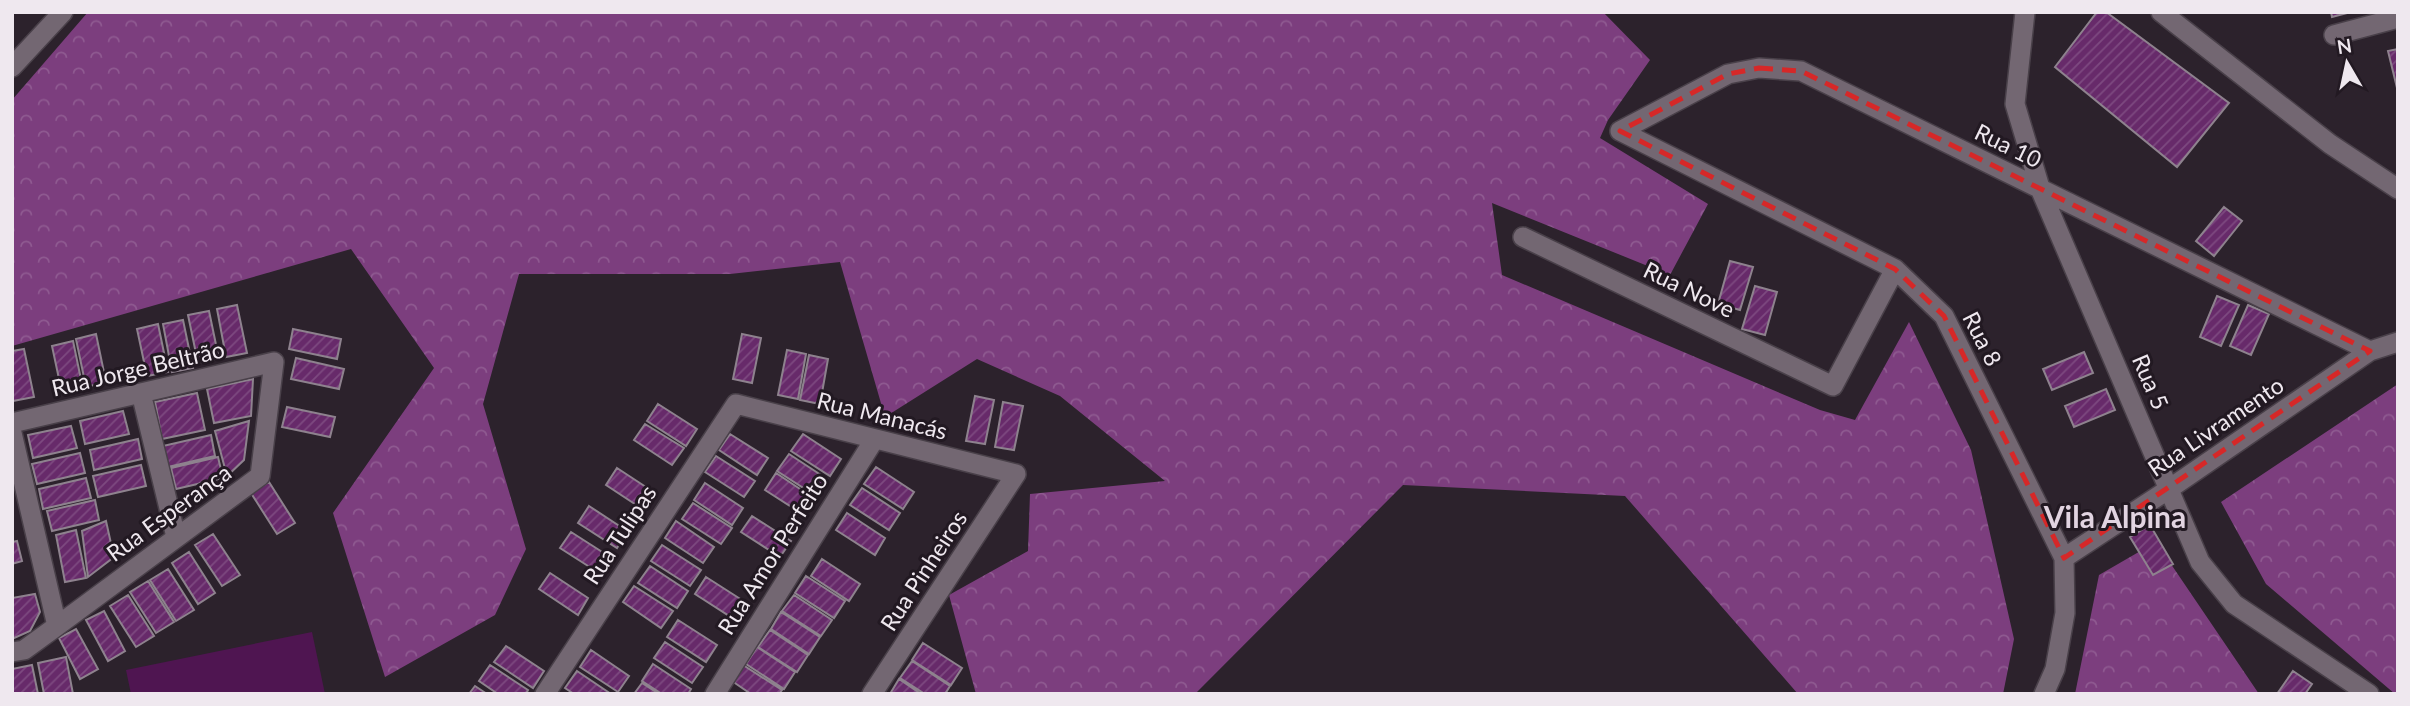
<svg xmlns="http://www.w3.org/2000/svg" width="2410" height="706" viewBox="0 0 2410 706" font-family="Lato,sans-serif">
  <defs>
    <pattern id="forest-crowns" width="20" height="18" patternUnits="userSpaceOnUse" patternTransform="scale(1.75)"><rect width="20" height="18" fill="#7c3e7e"/><path d="M2 6a3 3 0 1 1 6 0M12 15a3 3 0 1 1 6 0" fill="none" stroke="#8f5a91"/></pattern>
    <pattern id="building-hatch" width="6" height="6" patternUnits="userSpaceOnUse" patternTransform="scale(1.75)"><rect width="6" height="6" fill="#672a6a"/><path d="M-1 1l2-2M0 6l6-6M5 7l2-2" fill="none" stroke="#7d4980"/></pattern>
  </defs>
  <rect width="100%" height="100%" fill="#2c222c"/>
  <path fill="url(#forest-crowns)" d="M88,12H1603L1650,60L1608,120L1600,138L1708,204L1670,275L1492,203L1502,275L1820,410L1855,420L1909,322L1971,450L2014,639L2003,694H1798L1625,496L1403,485L1195,694H976L949,595L1028,551L1030,494L1165,481L1060,396L977,359L885,417L840,262L730,274H519L483,404L526,549L495,615L385,677L333,513L434,368L351,249L12,346V100Z
    M2398,384V694H2395L2266,584L2221,502Z
    M2156,542L2259,694H2075L2099,575Z"/>
  <path fill="#4f1551" d="M312,632L325,694H131L126,670Z"/>
  <path fill="url(#building-hatch)" stroke="#8e828e" stroke-width="2" d="M2097,12H2106L2229,103L2177,167L2055,67Z
    M2331,12H2351L2332,17Z
    M2398,49V92L2388,51Z
    M2224,207L2242,221L2214,256L2196,241Z
    M1730,261L1753,267L1740,310L1718,304Z
    M1755,286L1777,292L1765,335L1742,329Z
    M2217,296L2239,305L2221,346L2200,337Z
    M237,305L247,353L226,357L217,309Z
    M2248,305L2269,314L2251,355L2230,346Z
    M209,311L219,359L198,363L188,315Z
    M183,320L193,368L172,372L163,324Z
    M158,324L168,372L147,376L137,329Z
    M293,329L341,339L337,359L289,349Z
    M96,334L106,382L86,387L76,339Z
    M742,334L761,338L752,383L733,379Z
    M73,341L83,389L62,393L52,346Z
    M24,349L34,397L13,401L12,351Z
    M787,350L806,354L798,399L778,395Z
    M2084,352L2093,373L2052,390L2043,369Z
    M809,355L828,359L820,404L800,400Z
    M296,358L344,369L339,389L291,379Z
    M253,379L251,416L214,423L207,389Z
    M2106,389L2115,410L2074,427L2065,406Z
    M197,393L205,430L162,439L155,402Z
    M975,396L994,400L985,444L966,441Z
    M1003,402L1023,406L1014,450L995,447Z
    M658,404L697,429L686,446L647,421Z
    M287,407L335,417L330,437L282,427Z
    M123,411L129,434L85,444L80,421Z
    M249,421L244,460L227,476L215,431Z
    M645,424L684,448L672,465L634,440Z
    M71,426L77,448L33,458L28,435Z
    M730,434L768,458L757,475L719,450Z
    M803,434L841,459L830,476L791,451Z
    M211,435L215,456L168,467L163,446Z
    M138,439L142,459L94,470L90,450Z
    M80,453L85,473L37,484L32,464Z
    M789,454L827,479L816,496L777,471Z
    M716,456L755,481L744,497L705,472Z
    M218,457L223,478L176,489L171,468Z
    M141,465L146,486L98,497L93,476Z
    M876,467L914,492L903,509L864,484Z
    M617,468L655,493L644,510L606,485Z
    M776,473L815,499L804,515L765,490Z
    M86,478L91,498L43,509L39,489Z
    M269,482L295,523L277,534L251,493Z
    M705,483L743,508L732,525L694,500Z
    M862,488L900,513L889,530L850,505Z
    M95,500L99,520L52,531L47,511Z
    M693,503L732,528L721,544L682,519Z
    M589,506L627,531L617,548L578,523Z
    M847,513L885,538L875,555L836,530Z
    M752,516L791,541L780,557L741,532Z
    M106,521L114,557L88,577L82,531Z
    M676,521L714,547L703,563L665,538Z
    M2150,525L2173,564L2153,575L2130,537Z
    M76,530L86,578L65,582L56,535Z
    M571,532L610,557L599,573L560,548Z
    M213,534L240,575L222,586L195,545Z
    M17,541L22,561L12,564V542Z
    M662,545L701,570L690,586L651,561Z
    M189,552L215,593L198,604L172,563Z
    M822,559L860,584L849,601L811,576Z
    M650,566L688,591L677,608L638,583Z
    M168,569L194,610L176,621L150,580Z
    M550,573L588,598L578,615L539,589Z
    M806,576L845,601L834,618L795,593Z
    M706,577L745,602L734,619L695,594Z
    M148,581L174,622L156,633L130,592Z
    M634,586L673,611L661,628L623,602Z
    M35,594L40,612L30,631L12,639V598Z
    M128,595L154,636L136,647L110,606Z
    M794,595L832,620L821,636L782,611Z
    M104,611L125,651L108,661L86,620Z
    M781,612L820,637L809,654L771,629Z
    M678,620L717,645L706,662L667,637Z
    M76,629L98,669L80,679L59,638Z
    M770,630L808,655L797,672L758,647Z
    M665,642L703,667L692,683L654,658Z
    M923,643L962,668L951,685L912,660Z
    M506,646L544,671L533,688L494,662Z
    M757,647L795,672L784,689L746,664Z
    M591,650L629,676L618,692L580,667Z
    M66,657L73,694H44L38,663Z
    M912,661L950,686L945,694H925L900,678Z
    M653,664L691,689L688,694H662L642,681Z
    M32,665L38,694H12V669Z
    M490,665L528,690L526,694H498L479,681Z
    M743,665L782,690L779,694H751L732,681Z
    M577,671L611,694H574L565,688Z
    M2293,671L2312,684L2305,694H2277Z
    M899,679L921,694H890Z
    M642,683L659,694H634Z
    M475,686L487,694H469Z"/>
  <g fill="none" stroke-linecap="round" stroke-linejoin="round">
    <g stroke="#494049" stroke-width="22">
      <path id="minor" d="M2025,12L2015,104L2041,191L2200,562L2234,604L2369,694
        M2161,12L2330,144L2398,189
        M2334,35L2398,18
        M12,67L63,12
        M1620,131L1728,74L1759,68L1801,71L2370,351
        M1620,131L1895,269L1944,316L2064,558L2065,613L2055,669L2044,694
        M1523,237L1833,386L1895,269
        M141,393L176,537
        M12,423L274,362L260,476L57,626L24,650L12,652
        M12,433L57,626
        M2064,558L2169,489L2370,351L2398,342
        M545,694L736,404L1016,474L872,694
        M715,694L874,440"/>
    </g>
    <use href="#minor" stroke="#736772" stroke-width="19"/>
  </g>
  <path fill="none" stroke="#d62828" stroke-width="5" stroke-dasharray="14 9" stroke-linejoin="round" d="M1759,68L1801,71L2370,351L2064,558L1944,316L1895,269L1620,131L1728,74Z"/>
  <g text-anchor="middle" stroke-width="6" stroke-linejoin="round" paint-order="stroke">
    <g font-size="23" fill="#efe8ef" stroke="#221922">
      <text transform="translate(2008 146) rotate(26)" y="8">Rua 10</text>
      <text transform="translate(1689 290) rotate(26)" y="8">Rua Nove</text>
      <text transform="translate(1982 339) rotate(63)" y="8">Rua 8</text>
      <text transform="translate(138 369) rotate(-13)" y="8">Rua Jorge Beltrão</text>
      <text transform="translate(2150 382) rotate(67)" y="8">Rua 5</text>
      <text transform="translate(882 416) rotate(14)" y="8">Rua Manacás</text>
      <text transform="translate(2216 427) rotate(-34)" y="8">Rua Livramento</text>
      <text transform="translate(169 513) rotate(-36)" y="8">Rua Esperança</text>
      <text transform="translate(620 535) rotate(-57)" y="8">Rua Tulipas</text>
      <text transform="translate(773 554) rotate(-58)" y="8">Rua Amor Perfeito</text>
      <text transform="translate(924 571) rotate(-57)" y="8">Rua Pinheiros</text>
    </g>
    <g font-size="30" font-weight="bold" fill="#e2d4e1" stroke="#221922">
      <text x="2115" y="528">Vila Alpina</text>
    </g>
  </g>
  <rect width="2410" height="706" fill="none" stroke="#efe8ef" stroke-width="28"/>
  <g transform="translate(2347 63) rotate(351)" stroke="#221922" stroke-width="5" paint-order="stroke">
  <path d="M0-5L12 26L0 18L-12 26Z" fill="#efe8ef"/>
  <text y="-10" font-size="19" font-weight="bold" text-anchor="middle" fill="#efe8ef">N</text>
  </g>
</svg>
